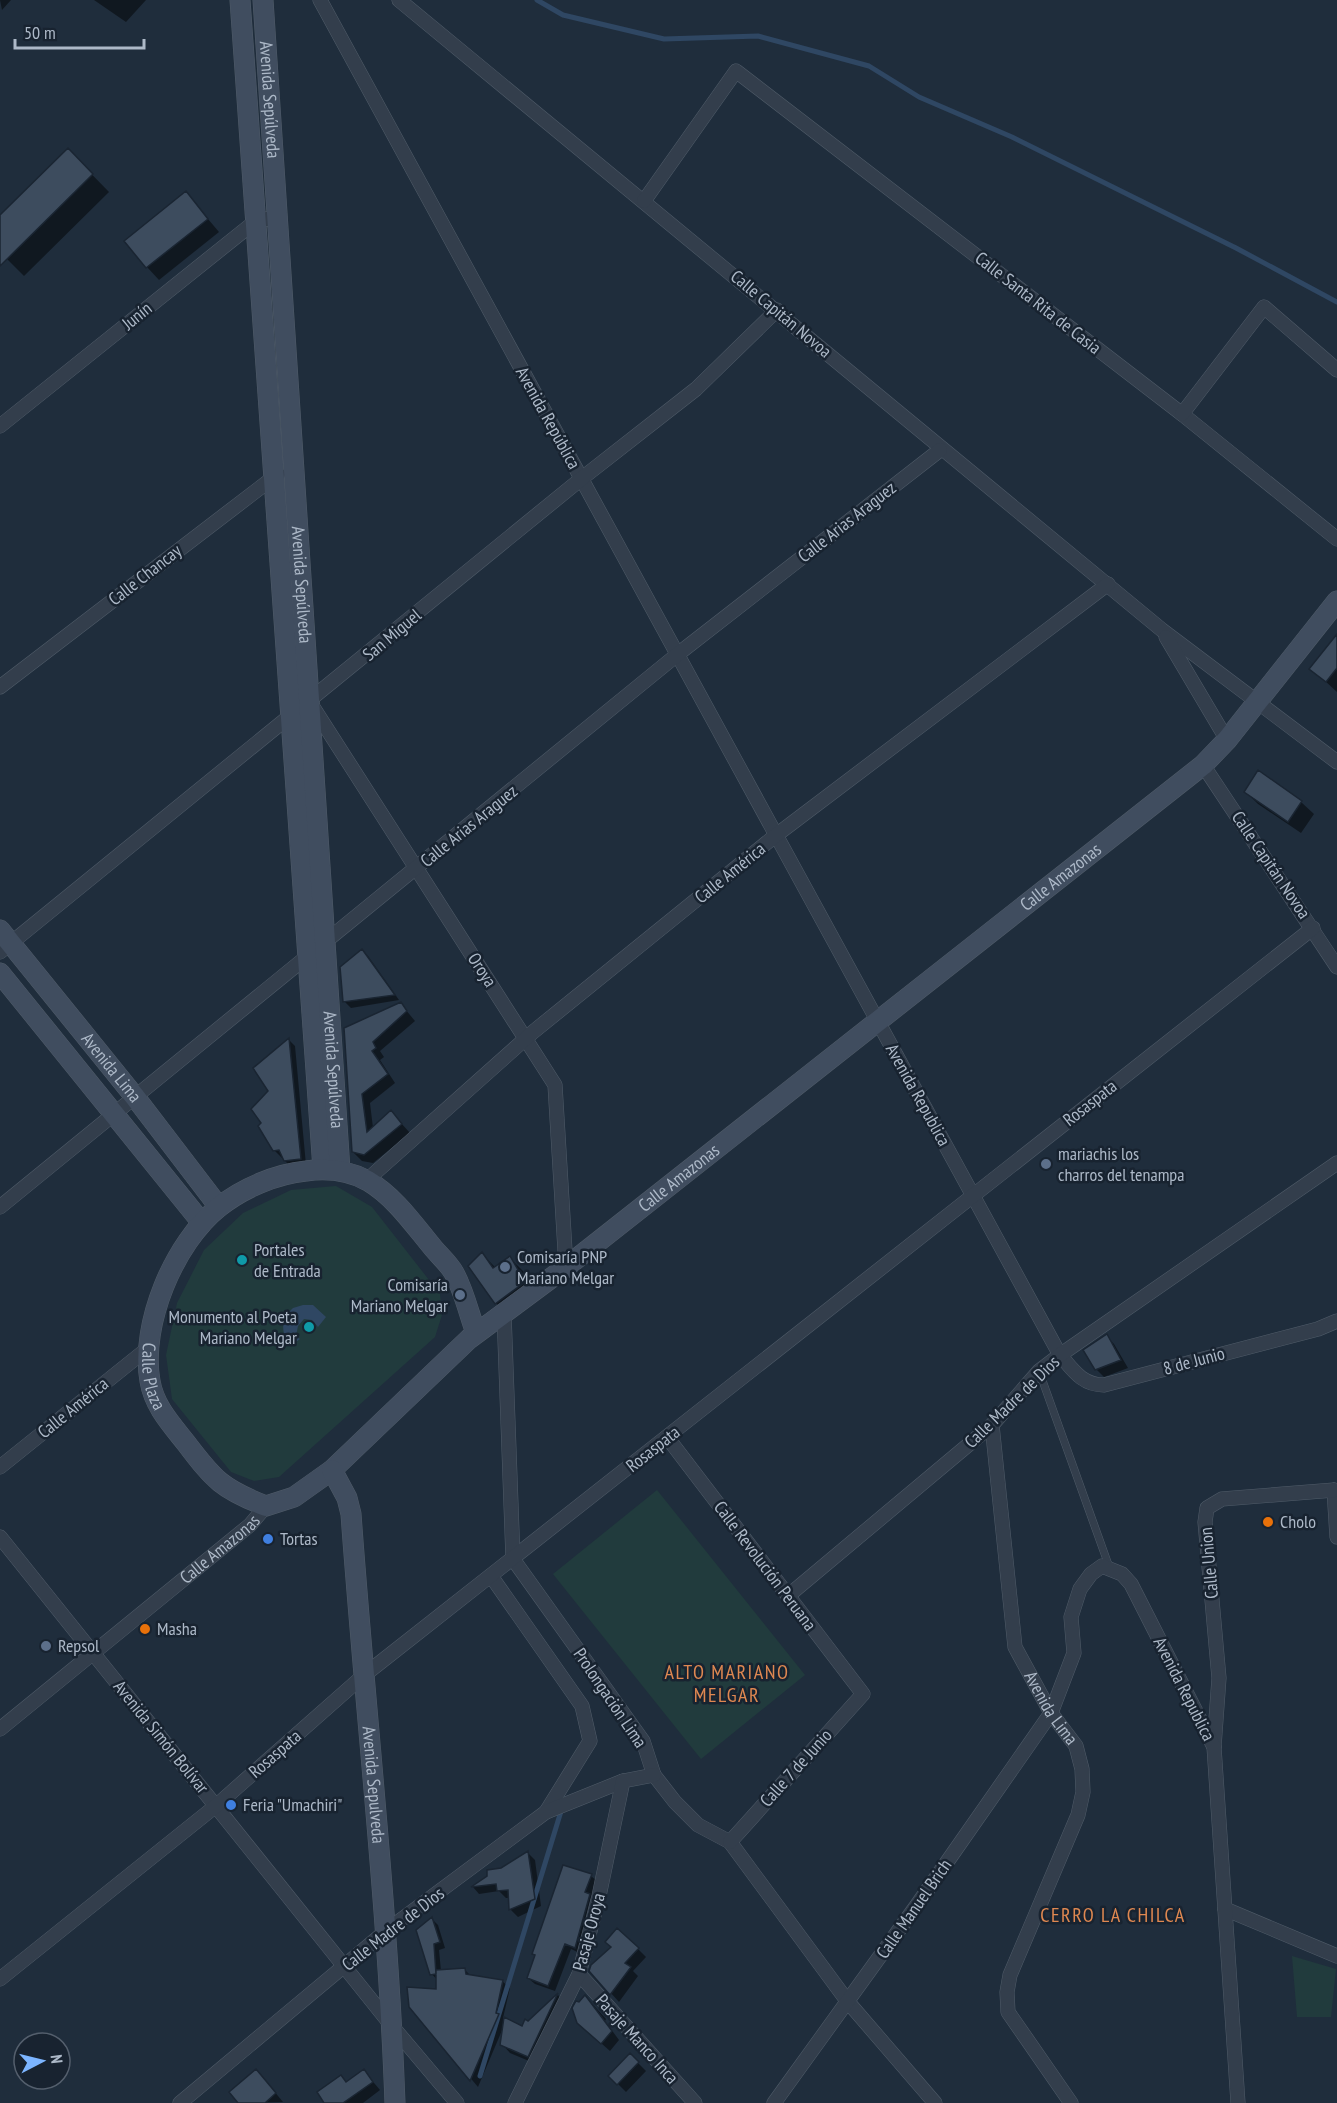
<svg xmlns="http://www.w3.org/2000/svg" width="1337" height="2103" viewBox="0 0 1337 2103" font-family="'PT Sans Narrow',sans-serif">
  <rect width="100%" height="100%" fill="#1f2d3c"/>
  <path fill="#213b3d" d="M336,1186L372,1207L440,1294L442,1315L435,1337L279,1477L254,1481L231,1472L172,1399L166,1355L177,1303L204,1250L243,1213L291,1190Z
    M657,1490L805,1675L701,1759L553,1574Z
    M1292,1956L1336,1969L1331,2017H1297Z"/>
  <path fill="#2f4763" d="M303,1305H313L326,1317L318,1327L312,1320L304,1319L298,1326L296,1336L300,1339L290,1346C281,1332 280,1320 293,1308Z"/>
  <path fill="#0007" d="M0,0H11L2,10Z
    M94,0H146L126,22Z
    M68,150L109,192L24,276L0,252V217Z
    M186,193L219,232L159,280L147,267Z
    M1337,636V692L1311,668Z
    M1245,791L1301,802L1314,814L1301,833L1258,804Z
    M362,951L368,956L399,1000L351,1008L345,1002Z
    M400,1003L415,1021L380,1051L384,1057L380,1060L395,1083L370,1103L373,1128L391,1112L410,1133L373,1163L362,1161L353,1152L346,1029Z
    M289,1040L295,1046L306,1165L291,1167L274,1150L270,1091Z
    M482,1254L496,1268L510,1258L523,1271L536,1295L509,1316L496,1303L470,1267Z
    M1106,1336L1114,1344L1128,1368L1104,1377L1096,1369Z
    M528,1853L535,1860L541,1906L518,1917L511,1910L510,1898H506L499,1891L479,1894L473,1887Z
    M591,1876L598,1882L582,1954L571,1949L555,1991L535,1984L528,1978Z
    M432,1919L438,1925L445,1948L439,1950L441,1971L465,1970L471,1976L502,1981L510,1988L503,2018L523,2028L558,1995L565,2003L536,2064L510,2053L502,2044L503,2028L478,2087L410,2006L438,1990V1981L432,1974Z
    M638,1949L646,1957L633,1971L638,1976L619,2002L591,1971Z
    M586,1997L606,2019L605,2021L619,2040L610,2051L584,2028L580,2003Z
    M630,2055L646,2071L626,2092L610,2076Z
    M364,2071L380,2090L363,2103H326L341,2077L347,2083Z
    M264,2079L283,2102L240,2103Z"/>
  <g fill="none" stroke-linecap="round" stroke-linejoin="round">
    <path stroke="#2f4763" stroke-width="5" d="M537,0L563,15L664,39L758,36L869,66L919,97L1012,137L1236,248L1337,302
      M480,2076L562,1808"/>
  </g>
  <path fill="#3d4c5e" stroke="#1a2532" stroke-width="1.5" d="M68,148L93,174L0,266V215Z
    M186,191L208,219L146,268L124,241Z
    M1337,634V668L1326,682L1309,669Z
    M1258,770L1302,801L1288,822L1244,792Z
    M362,949L395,995L343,1002L340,967Z
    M401,1002L407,1011L373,1042L376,1048L372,1051L388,1074L362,1094L367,1132L391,1110L402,1124L364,1155L352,1152L344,1028Z
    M289,1038L301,1159L284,1161L279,1150L273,1151L258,1126L261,1123L251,1109L268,1091L253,1068Z
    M482,1252L493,1268L510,1256L525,1282L495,1304L468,1266Z
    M1107,1334L1121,1360L1095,1370L1083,1350Z
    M528,1851L535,1899L509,1910L508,1890L497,1891L496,1884L471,1887L487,1876V1870L501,1868Z
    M563,1865L592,1874L585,1892L590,1894L575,1948L565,1944L548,1986L527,1978L535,1955L532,1954Z
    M432,1917L440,1942L434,1944L436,1974L430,1975L416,1930Z
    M617,1928L639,1948L625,1963L631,1967L610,1995L589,1971L591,1965L611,1947L605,1942Z
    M465,1968L466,1974L503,1980L496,2013L499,2014L470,2081L409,2007L407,1987L436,1989V1970Z
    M558,1993L528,2057L500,2045L504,2017L522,2026L525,2019L528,2021Z
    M585,1995L612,2031L601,2044L577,2023L572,2008L576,2001L579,2002Z
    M630,2053L639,2062L617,2085L608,2076Z
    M256,2069L276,2093L265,2103H238L229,2092Z
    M364,2069L373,2082L343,2103H324L317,2092L341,2075L346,2082Z"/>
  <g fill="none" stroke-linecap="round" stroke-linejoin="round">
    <g stroke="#505c69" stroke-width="8">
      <path id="lane" d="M1039,1371L1110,1569"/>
    </g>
    <g stroke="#505c69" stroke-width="15">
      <g id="street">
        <path d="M320,0L1060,1355C1073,1370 1082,1385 1104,1385L1318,1329L1337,1321"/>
        <path d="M399,0L1162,630L1337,762"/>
        <path d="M644,201L736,71L1182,414L1337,539"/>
        <path d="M1182,414L1264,307L1337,370"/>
        <path d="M0,426L257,220L278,218"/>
        <path d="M1166,637L1227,740"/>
        <path d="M0,687L278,474"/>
        <path d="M311,704L555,1085L566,1267"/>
        <path d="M1203,765L1337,967"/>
        <path d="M0,952L581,479L696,389L777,310"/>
        <path d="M367,1180L533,1032L775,836L1108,584"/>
        <path d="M0,1207L678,654L940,450"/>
        <path d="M504,1313L513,1559L643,1741L654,1775L675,1802L698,1825L730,1842L848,2002L935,2103"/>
        <path id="s1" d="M992,1425L1015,1647L1051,1713L1076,1746L1082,1769L1083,1792L1078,1815L1010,1975L1007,1992L1008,2012L1071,2103"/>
        <path d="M667,1437L863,1694L730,1842"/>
        <path d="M0,1467L147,1349"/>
        <path d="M1334,1490L1337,1537"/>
        <path d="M0,1537L392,2026L457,2103"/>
        <path d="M491,1576L582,1706L590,1741L546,1812"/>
        <path d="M789,1595L992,1425L1039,1371L1060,1355L1337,1163"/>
        <path id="s2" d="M0,1729L250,1525L266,1506"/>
        <path d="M1214,1747L1219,1678L1205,1522L1207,1508L1222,1499L1334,1490"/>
        <path d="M1225,1909L1337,1956"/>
        <path d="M579,1974L695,2103"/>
        <path d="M0,1979L217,1805L363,1676L1313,928"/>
        <path d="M180,2103L386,1931L546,1812L623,1781"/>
        <path d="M515,2103L579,1974L599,1896L623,1781L654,1775"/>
        <path d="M774,2103L917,1905L1051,1713L1074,1653L1071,1617L1080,1589L1091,1574L1102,1566L1122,1574L1131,1584L1214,1747L1238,2103"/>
      </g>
    </g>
    <g stroke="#505c69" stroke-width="21">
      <g id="secondary">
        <path d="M240,0L323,1169"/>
        <path id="s3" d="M263,0L340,1170"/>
        <path id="s4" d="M0,930L135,1097L219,1207"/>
        <path d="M0,973L202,1223"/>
        <path id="s5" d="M476,1333C469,1314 464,1291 454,1273C449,1264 440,1256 434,1249C414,1225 395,1197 368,1181C348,1170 328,1168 306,1171C276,1174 243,1188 219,1207C174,1243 140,1324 150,1381C154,1406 171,1424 186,1443C214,1480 222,1489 266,1506L294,1497L332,1470L469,1339L566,1267L1203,765L1227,740L1337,601"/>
        <path id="s6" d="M332,1470L347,1498L351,1514C365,1710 388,1906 395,2103"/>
      </g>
    </g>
    <use href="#lane" stroke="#333e4c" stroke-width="7"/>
    <use href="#street" stroke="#333e4c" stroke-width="14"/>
    <use href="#secondary" stroke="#404d5f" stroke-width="20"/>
  </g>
  <g fill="#5c6f8a" stroke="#182330" stroke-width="2">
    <circle cx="1046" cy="1164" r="6"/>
    <circle cx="505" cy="1267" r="6"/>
    <circle cx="460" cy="1295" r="6"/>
    <circle cx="46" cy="1646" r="6"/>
  </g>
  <g fill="#0f9aa8" stroke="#182330" stroke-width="2">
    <circle cx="242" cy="1260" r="6"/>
    <circle cx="309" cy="1327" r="6"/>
  </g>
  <g fill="#e8710a" stroke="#182330" stroke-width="2">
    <circle cx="1268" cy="1522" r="6"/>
    <circle cx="145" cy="1629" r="6"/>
  </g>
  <g fill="#3f7fe0" stroke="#182330" stroke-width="2">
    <circle cx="268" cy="1539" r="6"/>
    <circle cx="231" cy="1805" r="6"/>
  </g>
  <g text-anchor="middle" stroke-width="5" stroke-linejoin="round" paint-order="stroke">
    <g font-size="18" fill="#adb9c8" stroke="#182330">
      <text dy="6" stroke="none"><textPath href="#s3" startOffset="100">Avenida Sepúlveda</textPath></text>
      <text transform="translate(1038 303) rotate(38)" y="6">Calle Santa Rita de Casia</text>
      <text transform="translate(781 314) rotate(40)" y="6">Calle Capitán Novoa</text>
      <text transform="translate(137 316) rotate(-39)" y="6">Junín</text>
      <text transform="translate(548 418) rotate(61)" y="6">Avenida República</text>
      <text transform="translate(847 522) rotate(-38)" y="6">Calle Arias Araguez</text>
      <text transform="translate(145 575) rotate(-38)" y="6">Calle Chancay</text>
      <text dy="6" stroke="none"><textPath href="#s3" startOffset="586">Avenida Sepúlveda</textPath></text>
      <text transform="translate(392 635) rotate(-40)" y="6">San Miguel</text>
      <text transform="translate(469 826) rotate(-39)" y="6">Calle Arias Araguez</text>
      <text transform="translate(1271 865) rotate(56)" y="6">Calle Capitán Novoa</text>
      <text transform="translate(730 873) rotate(-39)" y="6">Calle América</text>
      <text dy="6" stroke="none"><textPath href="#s5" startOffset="1737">Calle Amazonas</textPath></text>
      <text transform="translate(482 970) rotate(57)" y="6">Oroya</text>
      <text dy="6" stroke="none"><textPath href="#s4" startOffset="177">Avenida Lima</textPath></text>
      <text dy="6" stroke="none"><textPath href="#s3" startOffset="1072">Avenida Sepúlveda</textPath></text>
      <text transform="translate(918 1095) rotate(61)" y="6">Avenida Republica</text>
      <text transform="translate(1090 1103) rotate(-38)" y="6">Rosaspata</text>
      <text dy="6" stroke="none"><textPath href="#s5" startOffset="1251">Calle Amazonas</textPath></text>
      <text transform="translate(1194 1361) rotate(-15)" y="6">8 de Junio</text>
      <text dy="6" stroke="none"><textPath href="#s5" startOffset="540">Calle Plaza</textPath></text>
      <text transform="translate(1012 1402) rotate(-44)" y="6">Calle Madre de Dios</text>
      <text transform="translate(73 1408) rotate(-39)" y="6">Calle América</text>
      <text transform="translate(653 1449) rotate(-38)" y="6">Rosaspata</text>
      <text dy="6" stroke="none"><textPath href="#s2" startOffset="284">Calle Amazonas</textPath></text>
      <text transform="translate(1209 1563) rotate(-95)" y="6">Calle Union</text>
      <text transform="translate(765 1566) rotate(53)" y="6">Calle Revolución Peruana</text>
      <text transform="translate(1184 1689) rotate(63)" y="6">Avenida Republica</text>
      <text transform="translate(610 1698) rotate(56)" y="6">Prolongación Lima</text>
      <text dy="6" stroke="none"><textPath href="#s1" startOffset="294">Avenida Lima</textPath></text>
      <text transform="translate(161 1737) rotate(51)" y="6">Avenida Simón Bolívar</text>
      <text transform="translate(275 1754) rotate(-41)" y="6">Rosaspata</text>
      <text transform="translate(796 1768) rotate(-48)" y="6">Calle 7 de Junio</text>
      <text dy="6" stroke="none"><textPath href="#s6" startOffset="320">Avenida Sepulveda</textPath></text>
      <text transform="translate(914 1909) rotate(-55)" y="6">Calle Manuel Brich</text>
      <text transform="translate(393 1929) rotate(-38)" y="6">Calle Madre de Dios</text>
      <text transform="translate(589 1932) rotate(-75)" y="6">Pasaje Oroya</text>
      <text transform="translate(637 2039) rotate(48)" y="6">Pasaje Manco Inca</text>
    </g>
    <g font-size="18" fill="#adb9c8" stroke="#182330" text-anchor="start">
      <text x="1058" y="1160">mariachis los<tspan x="1058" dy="21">charros del tenampa</tspan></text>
      <text x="254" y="1256">Portales<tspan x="254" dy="21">de Entrada</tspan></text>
      <text x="517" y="1263">Comisaría PNP<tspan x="517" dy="21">Mariano Melgar</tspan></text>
      <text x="448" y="1291" text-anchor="end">Comisaría<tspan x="448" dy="21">Mariano Melgar</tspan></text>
      <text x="297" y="1323" text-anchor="end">Monumento al Poeta<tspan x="297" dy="21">Mariano Melgar</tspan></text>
      <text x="1280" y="1528">Cholo</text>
      <text x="280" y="1545">Tortas</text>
      <text x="157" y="1635">Masha</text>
      <text x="58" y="1652">Repsol</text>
      <text x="243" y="1811">Feria "Umachiri"</text>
    </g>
    <g font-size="20" letter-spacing="1.5" fill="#df8851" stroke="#182330">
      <text x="727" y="1679">ALTO MARIANO<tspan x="727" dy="23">MELGAR</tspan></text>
      <text x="1113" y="1922">CERRO LA CHILCA</text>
    </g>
  </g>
  <g transform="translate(42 2061) rotate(83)"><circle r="28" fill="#182330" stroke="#545f6d" stroke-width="1.5"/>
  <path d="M0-4.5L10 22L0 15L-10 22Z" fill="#7cb5ff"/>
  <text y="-9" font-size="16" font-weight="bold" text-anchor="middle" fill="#adb9c8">N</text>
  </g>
  <path d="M15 39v9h129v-9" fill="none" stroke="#adb9c8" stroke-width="3"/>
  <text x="24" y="39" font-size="18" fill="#adb9c8" stroke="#182330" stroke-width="4.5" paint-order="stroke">50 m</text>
</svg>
